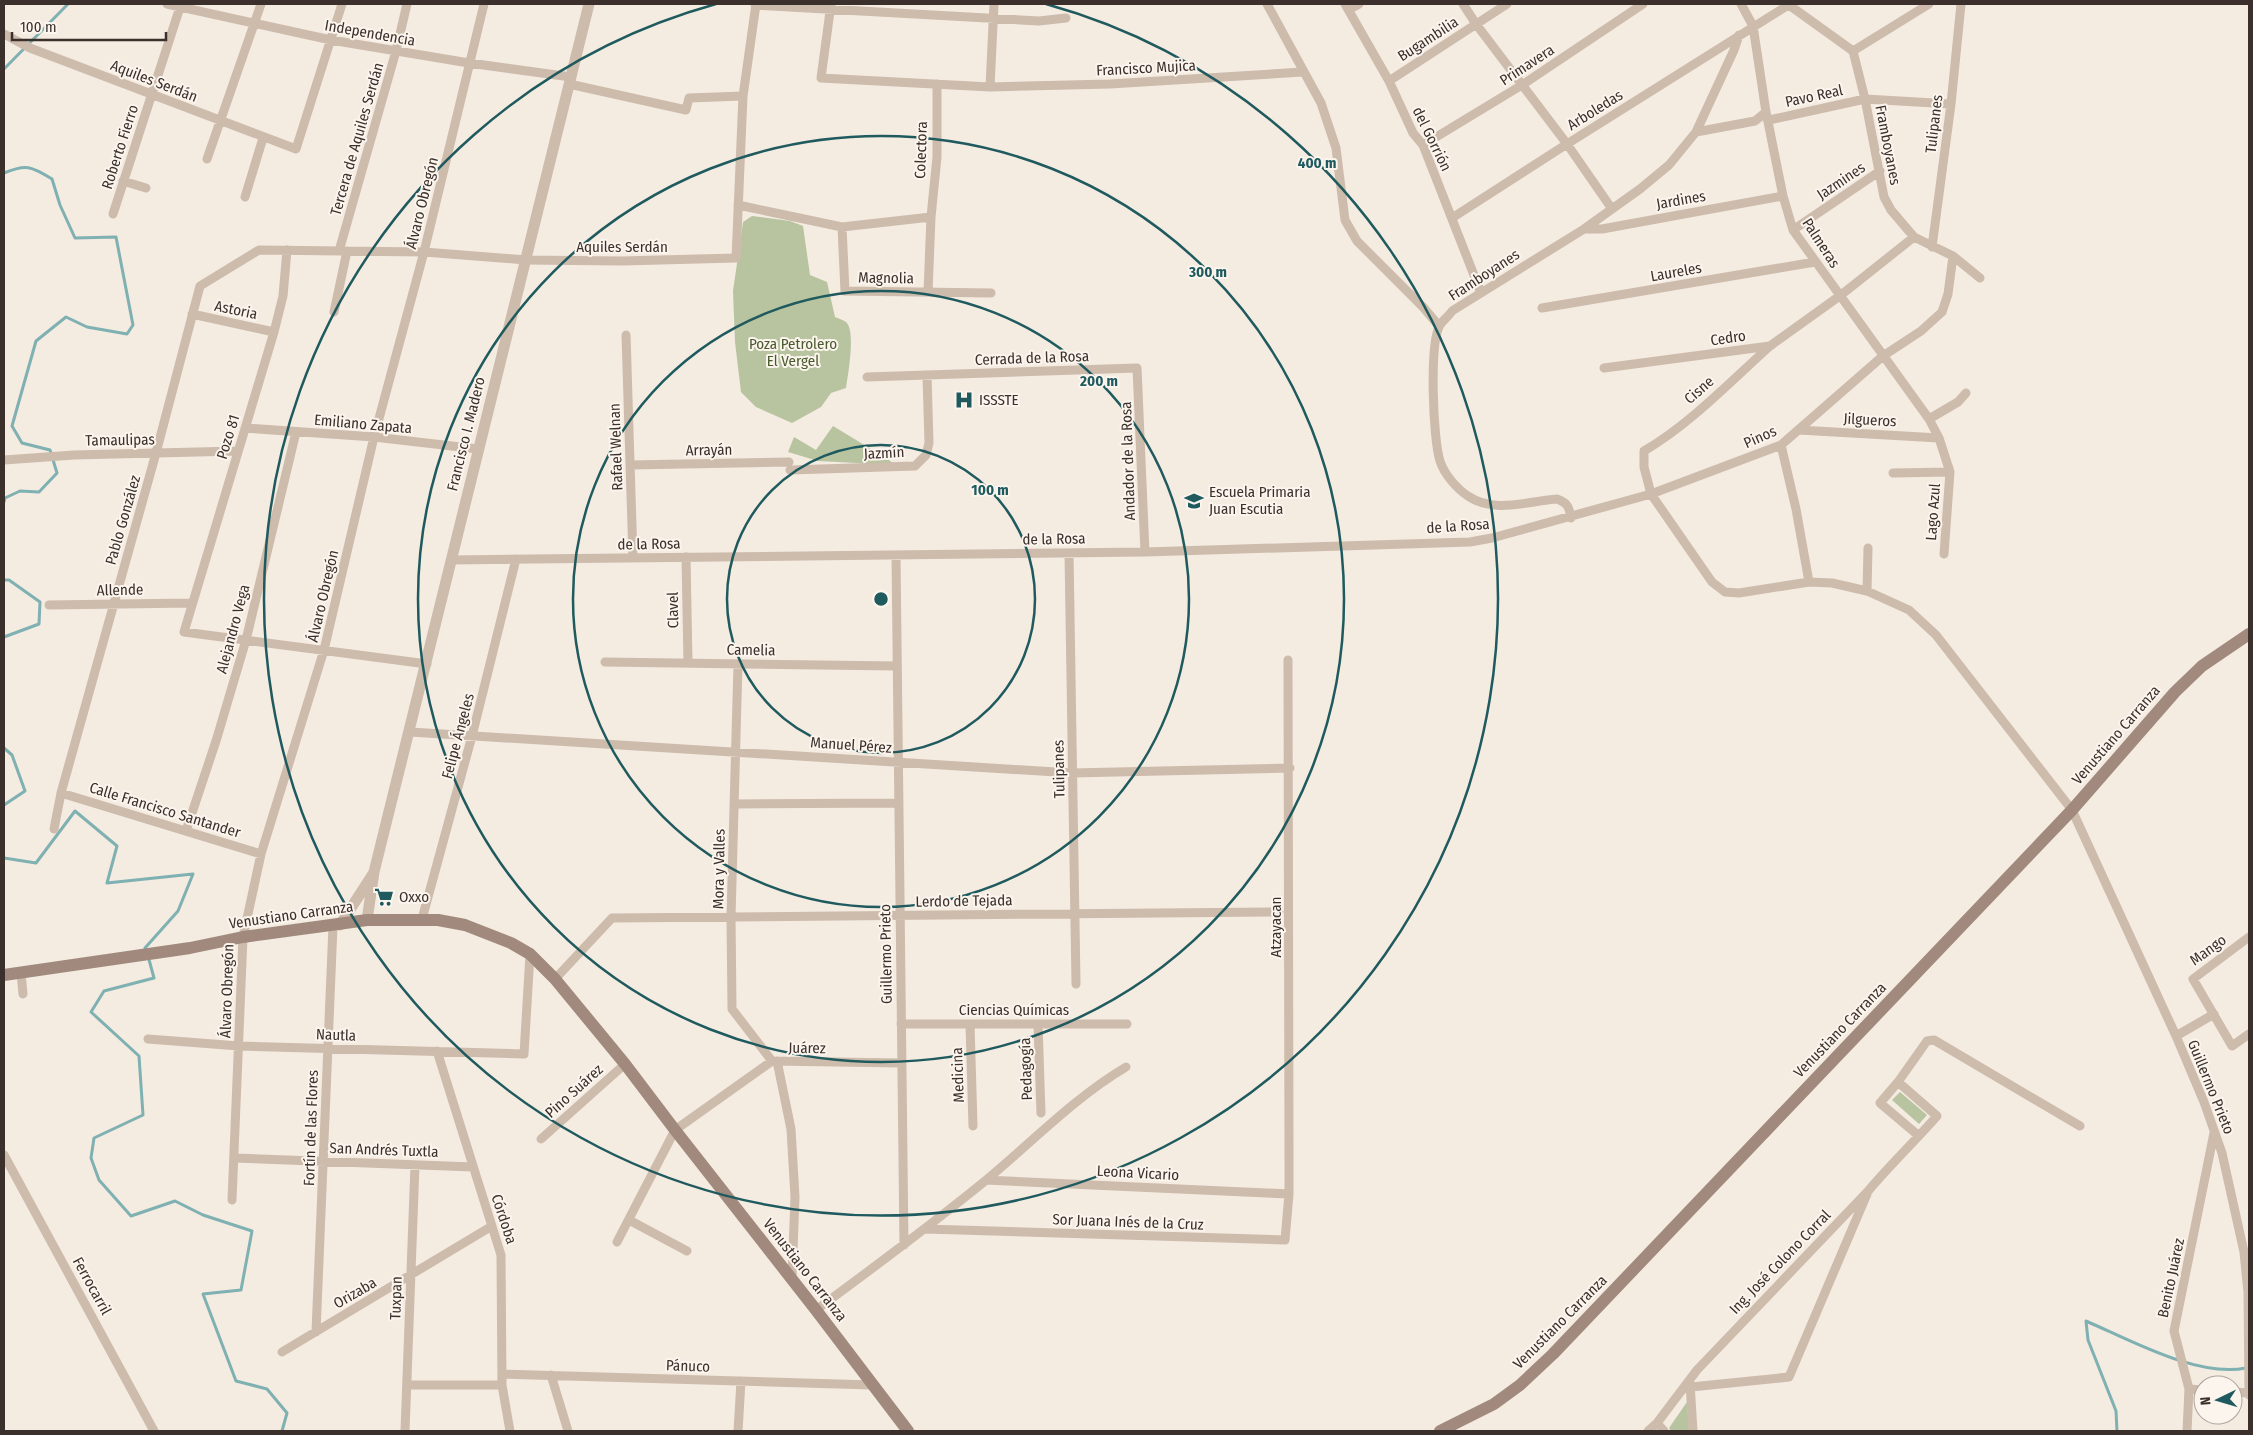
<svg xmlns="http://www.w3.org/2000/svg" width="2253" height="1435" viewBox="0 0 2253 1435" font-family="'Fira Sans Condensed',sans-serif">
  <rect width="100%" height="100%" fill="#f4ebe1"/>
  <path fill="#b8c4a0" d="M752,216L790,221L803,226L810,275L827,282L835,317C838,318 843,320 846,322C856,331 848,374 846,388L831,393L821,407L792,423L756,407L741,392L735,342L733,291L743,222Z
    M833,426L889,460L895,465L818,461L788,452L794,437L816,450Z
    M1900,1092L1927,1115L1919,1124L1892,1100Z
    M1687,1402L1689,1431H1671L1669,1428Z"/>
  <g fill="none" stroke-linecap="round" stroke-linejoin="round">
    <path stroke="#7fb0b2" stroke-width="3" d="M4,69L68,4
      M4,173C26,164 31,166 52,179L60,205L75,238L116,237L133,325L127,334L87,327L66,317L36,341L12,426L22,443L50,450L57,473L39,492L20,491L5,498L4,502
      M4,580H9L40,602L39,624L4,637
      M4,748L12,755L25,791L4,805
      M4,858L36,863L75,811L117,846L107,883L193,874L178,911L145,948L146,950
      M148,956L154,978L104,991L91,1012L139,1056L143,1115L94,1138L91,1158L99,1180L131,1216L175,1201L203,1215L252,1231L241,1290L203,1294L236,1381L267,1389L287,1413L282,1431
      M2117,1431L2116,1411L2088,1340L2086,1321C2130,1340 2198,1378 2246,1368"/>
    <path stroke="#cdbbac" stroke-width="9" d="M167,4L331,40L469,63L571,77
      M831,4L821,78L990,87L1110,84L1303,72
      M1267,4L1321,103L1336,148L1345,220L1357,241L1423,307L1439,326
      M1345,4L1389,81L1413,133L1423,145L1481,293
      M1463,4L1476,24L1567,144L1612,209
      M1741,4L1753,26L1766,112L1783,196L1793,230L1929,419L1939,438L1950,472L1944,554
      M755,5L1039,21L1066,18
      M1789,5L1853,51L1865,99L1884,197L1891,210L1914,237L1953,256L1980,278
      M1350,9L1359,4
      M4,34L30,48L296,149L342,4
      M1853,51L1929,4
      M1389,81L1507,4
      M569,84L686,110L689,98L743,96
      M990,87L994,4
      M1769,120L1865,99L1951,104
      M1696,132L1755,121L1766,112
      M1423,145L1522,85L1643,4
      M207,159L261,4
      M123,181L146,188
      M245,197L263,138
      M738,205L842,227L931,217
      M113,214L181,4
      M1452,218L1567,144L1790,4
      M842,227L845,291L991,293
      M1585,229H1602L1783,196
      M1793,230L1880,171
      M1932,247L1951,104L1961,4
      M287,250L283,296L274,332L184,632L427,664
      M339,251L396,51L407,4
      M928,292L931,217L937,157V84
      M1542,308L1815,262
      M334,312L347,251
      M192,314L274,332
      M626,335L633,558
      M1770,346C1730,382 1690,424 1644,451V467L1651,494L1712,582L1725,592L1739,593L1809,582L1832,583L1867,591L1909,610L1936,635L2072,810L2176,1036L2204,1102L2222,1153L2244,1252L2248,1292L2249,1395
      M1604,368L1770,346L1841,295L1914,237
      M867,377L1137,368L1145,552
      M1929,419L1958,402L1966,393
      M245,428L374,437L478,449
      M1799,430L1939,438
      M1781,445L1796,509L1809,582
      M4,460L74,455L238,451
      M630,465L789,462
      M790,470L915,466L926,455L929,443L927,375
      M1893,473L1950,472
      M1571,518C1569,507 1568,503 1557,499C1528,501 1494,514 1468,496C1457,489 1444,474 1440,461C1433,440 1429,343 1440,325C1443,320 1449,316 1452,311L1584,229L1640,189L1669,165L1696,132L1734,50L1739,35
      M1069,553L1076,984
      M896,555L904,1245
      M686,557L688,663
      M451,560L1145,552L1470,542L1492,538L1651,494L1781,445L1883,356L1921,331L1942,312L1948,294L1953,256
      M1867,591L1868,548
      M49,605L191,603
      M605,662L897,666
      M738,664L731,917L732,1009L772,1061
      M410,732L1072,773L1290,768
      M61,793L261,854
      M734,804L899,803
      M54,829L61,793L156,453L200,286L259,250L424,252L526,260L622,261L736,258L743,96L756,4
      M186,831L216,741L246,640L296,432
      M422,919L472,736L516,559
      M2249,937L2193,979L2232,1046L2249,1034
      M21,973L23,994
      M555,979L612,918L1279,912
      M901,1024H1127
      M970,1024L973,1126
      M1038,1024L1041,1113
      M2176,1036L2214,1014
      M148,1039L239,1046L524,1054L530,954
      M437,1051L501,1255L502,1385L510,1431
      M777,1061L791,1129L795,1197L792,1278
      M1898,1082L1927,1041L1934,1040L2080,1126
      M541,1139L625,1064
      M4,1155L154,1431
      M234,1158L473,1167
      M986,1180L1289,1194
      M232,1200L243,937L261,854L324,650L374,437L424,252L484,4
      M629,1220L687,1251
      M925,1229L1285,1240L1289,1194V1157L1288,660
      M617,1242L675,1130L772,1061L901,1063
      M816,1310C873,1268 930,1226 985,1181C1032,1142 1074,1098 1126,1067
      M316,1332L333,926
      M282,1352L492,1226
      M503,1374L872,1385
      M551,1375L568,1431
      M1690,1383L1693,1431
      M407,1385H502
      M1691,1387L1789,1377L1867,1194
      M2189,1389L2203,1390
      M2233,1392L2249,1393
      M1657,1423L1664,1431
      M405,1431L415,1165
      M738,1431L741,1381
      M1648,1431L1657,1423L1697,1370L1869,1190C1891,1164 1915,1141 1937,1116L1898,1082L1880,1103L1919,1136
      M2187,1431L2189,1389L2174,1331L2214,1133"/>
    <path stroke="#cdbbac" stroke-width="11" d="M367,920L374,872L589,4
      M340,925L373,874"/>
    <path stroke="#a18a7d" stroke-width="12" d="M4,975L190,948L243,937L367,920H438L465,925L511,943L530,954L555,979L625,1064L675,1130L816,1310L908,1431
      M1440,1431L1494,1404L1520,1385L1553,1354L2072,810L2175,692L2202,666L2249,634"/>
  </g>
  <g fill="none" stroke="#1f5a5e" stroke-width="2.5">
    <circle cx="881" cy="599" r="154"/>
    <circle cx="881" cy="599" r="308"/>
    <circle cx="881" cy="599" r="463"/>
    <path d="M1046 4A617 617 0 1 1 716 4"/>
  </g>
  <defs>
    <g id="hospital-bare" transform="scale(1.5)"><path d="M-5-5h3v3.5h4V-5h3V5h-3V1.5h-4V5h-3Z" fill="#1f5a5e" stroke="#fbf5ee" stroke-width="2.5" paint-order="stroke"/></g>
    <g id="school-bare" transform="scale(1.5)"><path d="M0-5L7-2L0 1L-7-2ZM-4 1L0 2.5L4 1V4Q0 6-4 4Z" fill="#1f5a5e" stroke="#fbf5ee" stroke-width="2.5" paint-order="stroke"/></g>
    <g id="supermarket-bare" transform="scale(1.5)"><path d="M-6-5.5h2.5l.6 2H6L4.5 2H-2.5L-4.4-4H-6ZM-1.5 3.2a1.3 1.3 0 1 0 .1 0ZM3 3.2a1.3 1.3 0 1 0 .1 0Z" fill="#1f5a5e" stroke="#fbf5ee" stroke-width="2.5" paint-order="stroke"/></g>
  </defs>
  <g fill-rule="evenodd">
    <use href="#hospital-bare" x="964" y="400"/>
    <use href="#school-bare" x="1194" y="501"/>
    <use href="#supermarket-bare" x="384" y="897"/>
  </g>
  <g text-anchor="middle" stroke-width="4" stroke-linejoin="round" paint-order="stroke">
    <g font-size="15" fill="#3b302b" stroke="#fbf5ee">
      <text transform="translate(370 33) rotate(10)" y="5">Independencia</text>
      <text transform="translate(1428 39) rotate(-33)" y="5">Bugambilia</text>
      <text transform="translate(1527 65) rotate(-33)" y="5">Primavera</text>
      <text transform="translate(1146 68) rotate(-3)" y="5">Francisco Mujica</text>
      <text transform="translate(154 81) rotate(21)" y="5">Aquiles Serdán</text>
      <text transform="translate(1814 96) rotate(-12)" y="5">Pavo Real</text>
      <text transform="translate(1595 110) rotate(-32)" y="5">Arboledas</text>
      <text transform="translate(1934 124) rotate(-83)" y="5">Tulipanes</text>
      <text transform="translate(357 139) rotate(-74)" y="5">Tercera de Aquiles Serdán</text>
      <text transform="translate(1432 139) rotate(64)" y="5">del Gorrión</text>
      <text transform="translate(1888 145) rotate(79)" y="5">Framboyanes</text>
      <text transform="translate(120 147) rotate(-72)" y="5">Roberto Fierro</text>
      <text transform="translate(921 150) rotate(-88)" y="5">Colectora</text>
      <text transform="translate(1841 181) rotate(-34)" y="5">Jazmines</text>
      <text transform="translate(1681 200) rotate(-10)" y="5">Jardines</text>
      <text transform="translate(422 203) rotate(-76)" y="5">Álvaro Obregón</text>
      <text transform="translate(1821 243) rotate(57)" y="5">Palmeras</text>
      <text x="622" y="252">Aquiles Serdán</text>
      <text transform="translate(1676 272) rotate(-10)" y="5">Laureles</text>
      <text transform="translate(1484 275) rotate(-33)" y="5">Framboyanes</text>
      <text transform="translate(886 278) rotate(1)" y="5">Magnolia</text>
      <text transform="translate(236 310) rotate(12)" y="5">Astoria</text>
      <text transform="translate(1728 338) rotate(-8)" y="5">Cedro</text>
      <text transform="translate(1032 358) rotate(-2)" y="5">Cerrada de la Rosa</text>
      <text transform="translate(1699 390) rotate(-41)" y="5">Cisne</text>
      <text transform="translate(1870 420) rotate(3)" y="5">Jilgueros</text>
      <text transform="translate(363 424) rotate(5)" y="5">Emiliano Zapata</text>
      <text transform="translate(466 434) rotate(-76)" y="5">Francisco I. Madero</text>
      <text transform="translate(228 437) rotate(-73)" y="5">Pozo 81</text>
      <text transform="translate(1760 437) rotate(-24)" y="5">Pinos</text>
      <text transform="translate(120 440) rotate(-1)" y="5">Tamaulipas</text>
      <text transform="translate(616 447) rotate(-92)" y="5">Rafael Welnan</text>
      <text transform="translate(709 450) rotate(-1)" y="5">Arrayán</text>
      <text transform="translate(884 453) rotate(-3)" y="5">Jazmín</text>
      <text transform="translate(1128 461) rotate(-92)" y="5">Andador de la Rosa</text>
      <text transform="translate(1933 512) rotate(-86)" y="5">Lago Azul</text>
      <text transform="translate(123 520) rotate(-74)" y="5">Pablo González</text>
      <text transform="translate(1458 526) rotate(-4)" y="5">de la Rosa</text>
      <text transform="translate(1054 539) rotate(-1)" y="5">de la Rosa</text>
      <text transform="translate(649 544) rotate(-1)" y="5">de la Rosa</text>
      <text transform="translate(120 590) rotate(-1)" y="5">Allende</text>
      <text transform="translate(323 596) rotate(-77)" y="5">Álvaro Obregón</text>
      <text transform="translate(673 610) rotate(-91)" y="5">Clavel</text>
      <text transform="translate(233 629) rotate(-75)" y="5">Alejandro Vega</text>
      <text transform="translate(751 650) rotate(1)" y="5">Camelia</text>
      <text transform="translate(2116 735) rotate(-49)" y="5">Venustiano Carranza</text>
      <text transform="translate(458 736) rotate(-75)" y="5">Felipe Ángeles</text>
      <text transform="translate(851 745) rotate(4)" y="5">Manuel Pérez</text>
      <text transform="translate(1059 769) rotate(-91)" y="5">Tulipanes</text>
      <text transform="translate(165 810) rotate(17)" y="5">Calle Francisco Santander</text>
      <text transform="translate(719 869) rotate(-89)" y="5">Mora y Valles</text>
      <text transform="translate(964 901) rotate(-1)" y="5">Lerdo de Tejada</text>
      <text transform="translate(291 915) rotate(-8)" y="5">Venustiano Carranza</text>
      <text transform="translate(1276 927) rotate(-90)" y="5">Atzayacan</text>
      <text transform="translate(2208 950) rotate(-36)" y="5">Mango</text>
      <text transform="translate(886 954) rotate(-91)" y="5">Guillermo Prieto</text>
      <text transform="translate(227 991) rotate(-88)" y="5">Álvaro Obregón</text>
      <text x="1014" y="1015">Ciencias Químicas</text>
      <text transform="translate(1840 1030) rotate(-46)" y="5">Venustiano Carranza</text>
      <text transform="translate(336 1035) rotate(2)" y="5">Nautla</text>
      <text transform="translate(807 1048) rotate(1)" y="5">Juárez</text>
      <text transform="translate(1026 1069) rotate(-92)" y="5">Pedagogía</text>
      <text transform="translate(958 1075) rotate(-92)" y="5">Medicina</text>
      <text transform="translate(2211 1087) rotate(68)" y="5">Guillermo Prieto</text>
      <text transform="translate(574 1091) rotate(-42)" y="5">Pino Suárez</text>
      <text transform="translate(311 1128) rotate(-88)" y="5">Fortín de las Flores</text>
      <text transform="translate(384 1150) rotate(2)" y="5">San Andrés Tuxtla</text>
      <text transform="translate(1138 1173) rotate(3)" y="5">Leona Vicario</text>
      <text transform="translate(504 1219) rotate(72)" y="5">Córdoba</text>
      <text transform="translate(1128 1222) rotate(2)" y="5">Sor Juana Inés de la Cruz</text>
      <text transform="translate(1780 1262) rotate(-46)" y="5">Ing. José Colono Corral</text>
      <text transform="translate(805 1270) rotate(52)" y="5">Venustiano Carranza</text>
      <text transform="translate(2171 1278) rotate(-78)" y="5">Benito Juárez</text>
      <text transform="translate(92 1286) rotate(61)" y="5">Ferrocarril</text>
      <text transform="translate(355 1293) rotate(-30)" y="5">Orizaba</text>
      <text transform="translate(396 1298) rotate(-88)" y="5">Tuxpan</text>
      <text transform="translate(1560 1322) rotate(-45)" y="5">Venustiano Carranza</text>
      <text transform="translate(688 1366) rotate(2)" y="5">Pánuco</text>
    </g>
    <g font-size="15" fill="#4a5a2e" stroke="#fbf5ee">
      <text x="793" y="349">Poza Petrolero<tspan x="793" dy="17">El Vergel</tspan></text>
    </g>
    <g font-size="15" fill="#3b302b" stroke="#fbf5ee" text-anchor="start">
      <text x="979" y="405">ISSSTE</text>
      <text x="1209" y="497">Escuela Primaria<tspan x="1209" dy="17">Juan Escutia</tspan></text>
      <text x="399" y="902">Oxxo</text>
    </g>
  </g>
  <circle cx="881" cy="599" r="8" fill="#1f5a5e" stroke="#fbf5ee" stroke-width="2.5"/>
  <g font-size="15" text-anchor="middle" font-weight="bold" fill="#1f5a5e" stroke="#fbf5ee" stroke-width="4" stroke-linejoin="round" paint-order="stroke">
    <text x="1317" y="168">400 m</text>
    <text x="1208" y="277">300 m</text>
    <text x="1099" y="386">200 m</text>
    <text x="990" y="495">100 m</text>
  </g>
  <rect width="2253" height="1435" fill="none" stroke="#3b302b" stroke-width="10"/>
  <g transform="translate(2218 1400) rotate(265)"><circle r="24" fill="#fbf5ee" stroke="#aea6a0"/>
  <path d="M0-4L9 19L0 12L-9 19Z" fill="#1f5a5e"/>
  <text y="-8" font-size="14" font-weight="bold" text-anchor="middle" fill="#3b302b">N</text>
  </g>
  <path d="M12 32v8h154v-8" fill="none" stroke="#3b302b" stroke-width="2.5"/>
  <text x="20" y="32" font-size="15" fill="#3b302b" stroke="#fbf5ee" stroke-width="4" paint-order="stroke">100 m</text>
</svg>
